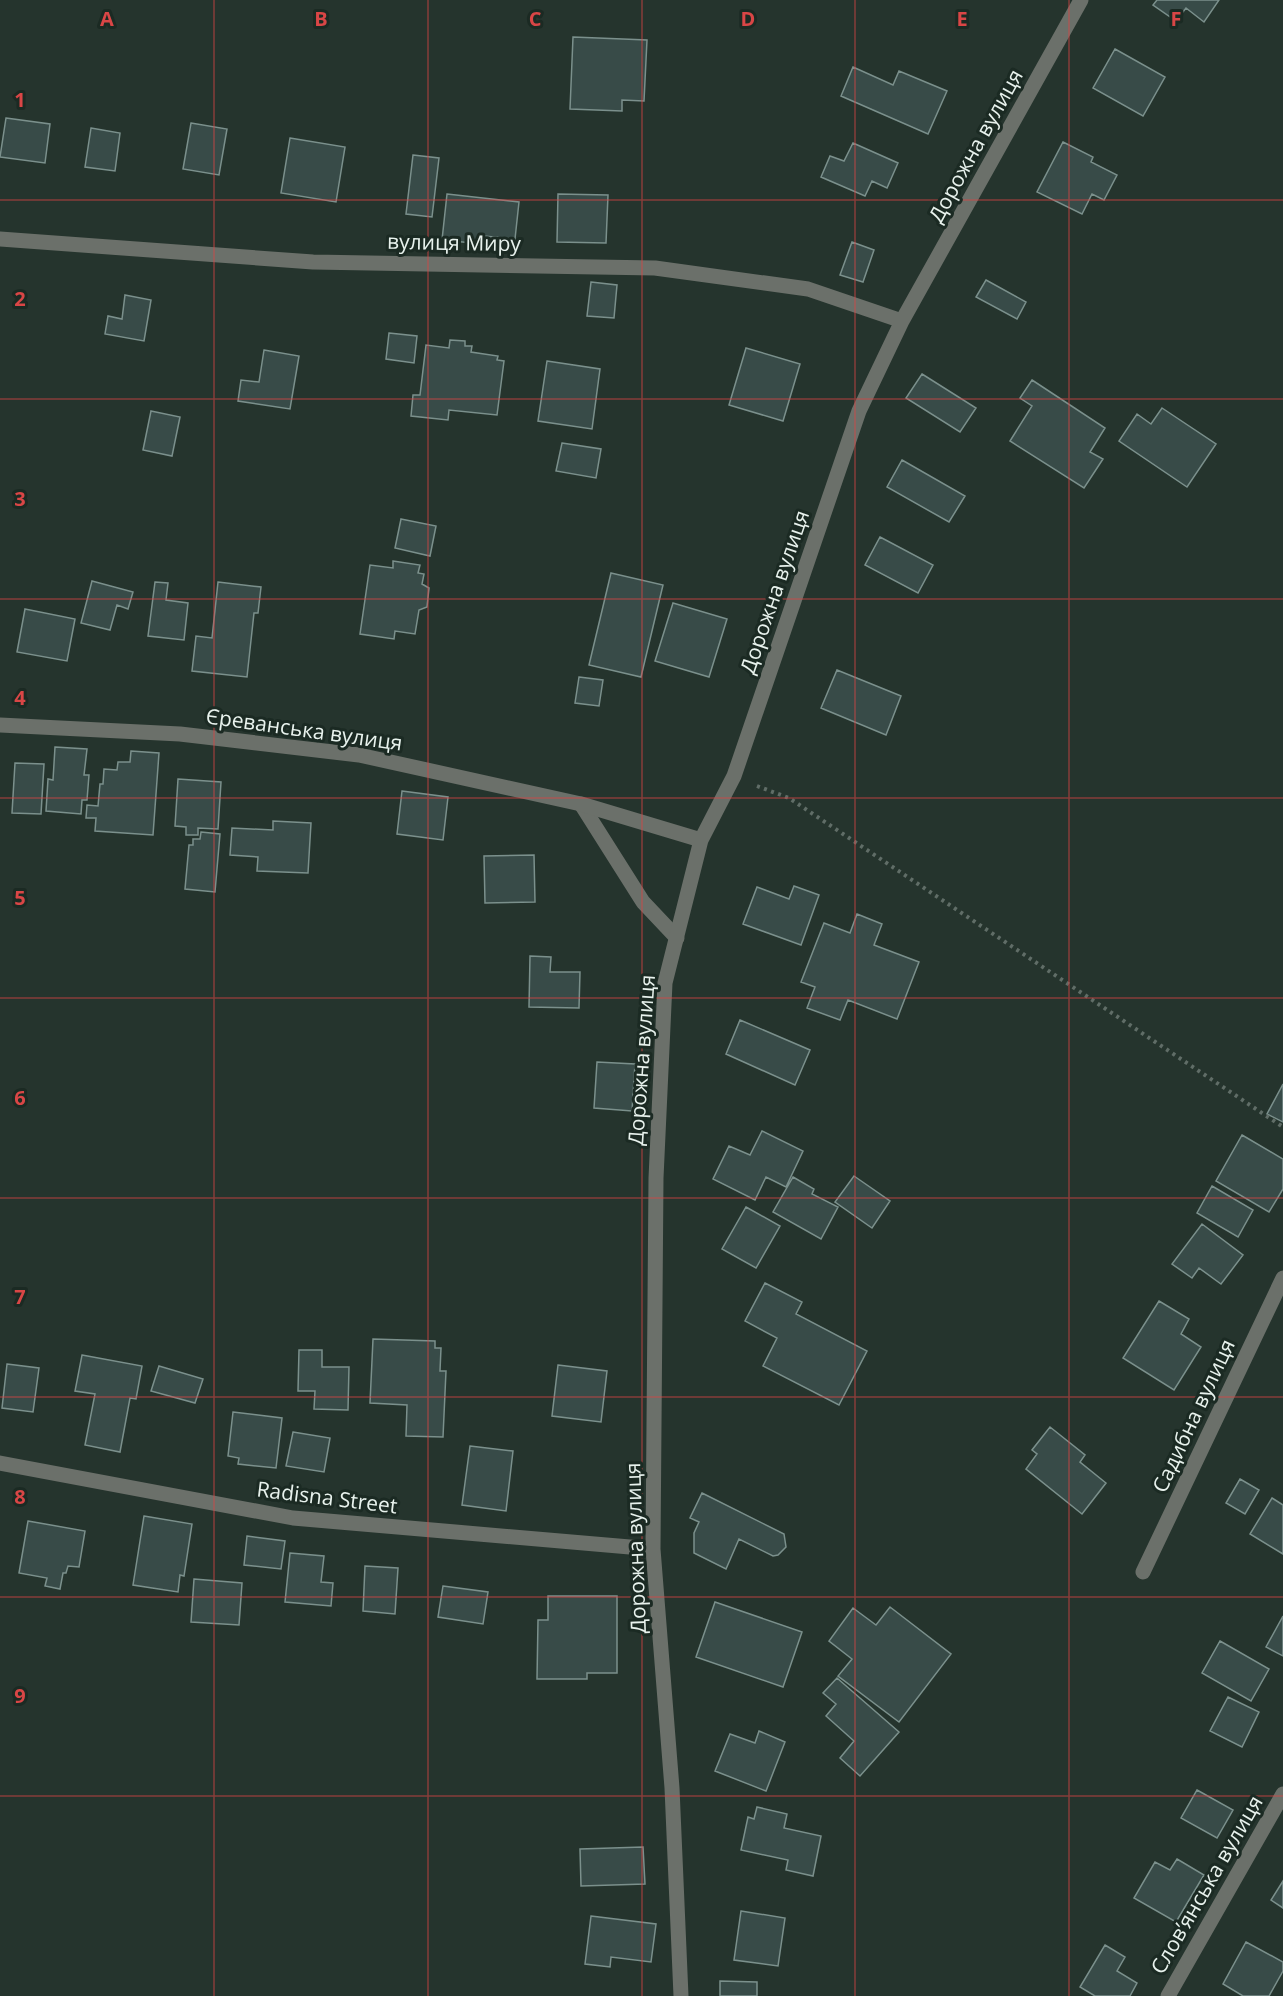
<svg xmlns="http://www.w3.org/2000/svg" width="1283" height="1996" viewBox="0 0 1283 1996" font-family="'Open Sans',sans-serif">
  <rect width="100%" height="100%" fill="#25342d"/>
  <path fill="#384b48" stroke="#7b908c" stroke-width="1.5" d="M1157,0H1219L1204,22L1186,8L1176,21L1153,5Z
    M573,37L647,40L644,101L622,100V111L570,109Z
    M1115,49L1165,77L1143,116L1093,88Z
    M853,67L893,85L899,71L947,91L928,134L841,96Z
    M6,118L50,124L45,163L0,157Z
    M191,123L227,129L219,175L183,169Z
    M91,128L120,133L115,171L85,167Z
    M290,138L345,147L336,202L281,193Z
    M1063,142L1093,157L1091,162L1117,175L1104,200L1092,194L1082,214L1037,192Z
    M853,143L898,163L887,188L872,181L865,196L821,177L830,156L844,161Z
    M413,155L439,158L432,217L406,214Z
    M447,194L519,202L515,239L484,236L483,244L442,240Z
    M558,194L608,195L606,243L557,242Z
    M852,242L874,250L863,282L840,275Z
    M986,280L1026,302L1017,319L976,297Z
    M591,282L617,285L614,318L587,316Z
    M125,295L151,300L144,341L105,334L108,316L122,319Z
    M389,333L417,336L414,363L386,359Z
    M450,340L465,341V346H472L471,352L498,356L497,360L504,361L497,415L449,410L448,420L411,416L413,395H420L426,345L449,348Z
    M746,348L800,364L783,421L729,405Z
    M264,350L299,356L290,409L238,401L241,380L259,382Z
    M547,361L600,369L592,429L538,421Z
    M922,374L976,408L960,432L906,398Z
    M1032,380L1105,428L1090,452L1103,459L1084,488L1010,441L1032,406L1020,398Z
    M1162,408L1216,444L1187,487L1119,441L1137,414L1151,424Z
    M151,411L180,417L172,456L143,450Z
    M562,443L601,449L596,478L556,471Z
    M902,460L965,496L949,522L887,487Z
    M401,519L436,526L430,556L395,548Z
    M880,537L933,565L918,593L865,565Z
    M393,561L420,565L418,573L424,574L422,584L429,588L427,607L419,610L415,634L395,631L394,639L360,634L370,565L393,568Z
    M611,573L663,585L641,677L589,665Z
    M92,581L133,592L128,609L117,605L110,630L81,623Z
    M155,582L168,583L166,600L188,603L184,640L148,636Z
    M218,582L261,587L258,613H254L247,677L192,671L196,636L212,638Z
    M673,603L727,619L709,677L655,661Z
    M25,609L75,619L67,661L17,652Z
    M837,670L901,696L886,735L821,708Z
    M579,677L603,680L599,706L575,703Z
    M55,747L87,749L84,775H89L87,800H82L81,814L46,811L48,779L53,780Z
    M131,751L159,753L153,835L95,831L96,818H86L87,805L98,806L100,784H103L104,769L117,770L118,762H130Z
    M15,763L44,764L41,814L12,813Z
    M178,779L221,782L218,829L198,828V835H186V827L175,826Z
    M402,791L448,797L443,840L397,834Z
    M273,821L311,823L308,873L257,871L258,857L230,855L232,828L273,830Z
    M201,832L220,834L215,892L185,889L189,845H193V839H200Z
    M534,855L535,902L485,903L484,856Z
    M794,886L819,895L801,945L743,924L757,887L789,899Z
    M857,914L882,924L874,945L919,962L897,1019L848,1000L840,1020L807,1008L815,987L801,982L824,923L850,933Z
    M530,956L551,957L550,972H580L579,1008L529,1007Z
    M740,1020L810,1050L795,1085L726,1054Z
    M597,1062L635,1064L632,1111L594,1108Z
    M1283,1084V1122L1267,1114Z
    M762,1131L803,1151L786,1187L766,1177L755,1200L713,1179L729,1146L750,1155Z
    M1242,1135L1283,1159V1189L1269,1212L1216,1181Z
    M854,1176L890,1201L872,1228L835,1202Z
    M793,1177L814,1189L812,1194L838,1207L821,1239L773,1212Z
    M1212,1186L1253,1210L1238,1237L1197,1213Z
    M746,1207L780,1226L756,1268L722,1249Z
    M1202,1224L1243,1255L1221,1284L1199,1268L1192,1278L1172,1264Z
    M765,1283L802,1302L796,1314L867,1351L839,1405L763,1366L777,1338L745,1321Z
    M1159,1301L1189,1319L1181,1334L1201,1347L1174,1390L1123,1358Z
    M373,1339L435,1341V1348H441L440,1371H446L443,1437L406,1436L407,1405L370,1403Z
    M299,1350H322V1367H349L348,1410L314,1409L315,1391H298Z
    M82,1355L142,1366L136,1399L130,1398L120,1452L85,1445L95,1394L75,1391Z
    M7,1364L39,1368L33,1412L2,1408Z
    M558,1365L607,1371L601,1422L552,1416Z
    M159,1366L203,1379L195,1403L151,1391Z
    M233,1412L282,1418L276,1468L238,1464L239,1458L228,1456Z
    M1050,1427L1085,1455L1080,1462L1106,1483L1082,1514L1026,1469L1037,1454L1032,1450Z
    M293,1432L330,1438L324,1472L286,1466Z
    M470,1446L513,1451L506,1511L462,1505Z
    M1240,1479L1259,1490L1245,1514L1226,1503Z
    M702,1493L784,1534L786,1547L778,1555L773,1556L739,1539L726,1569L694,1553V1533L699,1522L690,1518Z
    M1272,1498L1283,1505V1554L1250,1534Z
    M144,1516L192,1524L184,1576L180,1575L178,1592L133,1585Z
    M28,1521L85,1531L79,1567L68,1566L66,1573H63L60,1589L45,1586L47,1578L19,1573Z
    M247,1536L285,1541L281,1569L244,1565Z
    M290,1553L324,1556L321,1582L333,1583L331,1606L285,1602Z
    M365,1566L398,1568L395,1614L363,1611Z
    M194,1579L242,1583L239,1625L191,1622Z
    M443,1586L488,1592L483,1624L438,1617Z
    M548,1596H617V1673H587V1679H537L538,1620H548Z
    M715,1602L802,1632L783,1687L696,1657Z
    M890,1607L951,1654L899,1722L838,1676L852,1659L829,1641L853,1608L876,1625Z
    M1283,1616V1656L1266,1647Z
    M1220,1641L1269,1669L1251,1701L1202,1673Z
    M837,1678L899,1732L860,1776L840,1758L854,1741L826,1716L836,1704L823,1693Z
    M1228,1697L1259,1712L1242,1747L1210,1731Z
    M759,1731L785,1742L766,1791L715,1771L730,1734L755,1743Z
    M1197,1790L1233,1810L1217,1838L1181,1818Z
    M757,1807L787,1814L784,1828L821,1836L813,1876L786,1870L788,1860L741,1850L748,1817L754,1819Z
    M643,1847L645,1884L581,1886L580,1849Z
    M1177,1859L1204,1875L1176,1922L1134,1898L1155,1862L1170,1870Z
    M1283,1881V1908L1271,1900Z
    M741,1911L785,1918L778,1966L734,1960Z
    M591,1916L656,1924L651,1962L611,1957L610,1967L585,1964Z
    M1246,1942L1283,1962V1971L1269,1996H1243L1223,1984Z
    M1105,1945L1125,1957L1117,1971L1137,1983L1130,1996H1095L1080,1987Z
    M720,1981L757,1982V1996H720Z"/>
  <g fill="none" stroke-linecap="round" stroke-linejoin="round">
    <path stroke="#606d67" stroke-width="4" stroke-dasharray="3 4.5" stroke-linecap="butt" d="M757,786L789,798L1283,1127"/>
    <path stroke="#6b706a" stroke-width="15" d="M581,804L643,902L677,938"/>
    <path stroke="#6b706a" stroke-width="15" d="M0,239L313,262L655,268L808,289L902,321
      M0,725L180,734L359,755L581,804L701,840
      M0,1463L293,1518L653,1549
      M1143,1572L1283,1278
      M681,1996L672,1788L653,1549L656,1178L665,983L701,840L734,776L859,411L902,321L1081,0
      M1168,1996L1283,1794"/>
  </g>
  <path fill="none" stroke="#d94646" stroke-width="1.5" stroke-opacity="0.55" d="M214,0V1996M428,0V1996M642,0V1996M855,0V1996M1069,0V1996M0,200H1283M0,399H1283M0,599H1283M0,798H1283M0,998H1283M0,1198H1283M0,1397H1283M0,1597H1283M0,1796H1283"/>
  <g text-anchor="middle" stroke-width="6" stroke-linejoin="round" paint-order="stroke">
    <g font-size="21" fill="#e8f2ed" stroke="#1b2a23">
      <text transform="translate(976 146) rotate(-61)" y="7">Дорожна вулиця</text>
      <text transform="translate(454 243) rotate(1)" y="7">вулиця Миру</text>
      <text transform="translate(775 592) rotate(-71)" y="7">Дорожна вулиця</text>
      <text transform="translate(304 730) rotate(8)" y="7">Єреванська вулиця</text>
      <text transform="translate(642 1060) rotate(-86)" y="7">Дорожна вулиця</text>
      <text transform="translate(1194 1416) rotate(-65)" y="7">Садибна вулиця</text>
      <text transform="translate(327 1498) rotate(7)" y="7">Radisna Street</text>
      <text transform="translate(636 1548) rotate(-92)" y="7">Дорожна вулиця</text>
      <text transform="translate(1207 1885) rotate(-60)" y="7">Словʼянська вулиця</text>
    </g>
  </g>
  <g font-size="20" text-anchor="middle" font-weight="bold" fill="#d94646" stroke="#1b2a23" stroke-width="6" stroke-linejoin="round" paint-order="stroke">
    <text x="107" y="26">A</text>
    <text x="321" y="26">B</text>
    <text x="535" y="26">C</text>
    <text x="748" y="26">D</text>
    <text x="962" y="26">E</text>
    <text x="1176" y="26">F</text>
    <text x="20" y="107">1</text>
    <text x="20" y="306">2</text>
    <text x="20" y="506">3</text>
    <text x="20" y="705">4</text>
    <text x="20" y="905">5</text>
    <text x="20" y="1105">6</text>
    <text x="20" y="1304">7</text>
    <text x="20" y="1504">8</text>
    <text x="20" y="1703">9</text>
  </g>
</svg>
